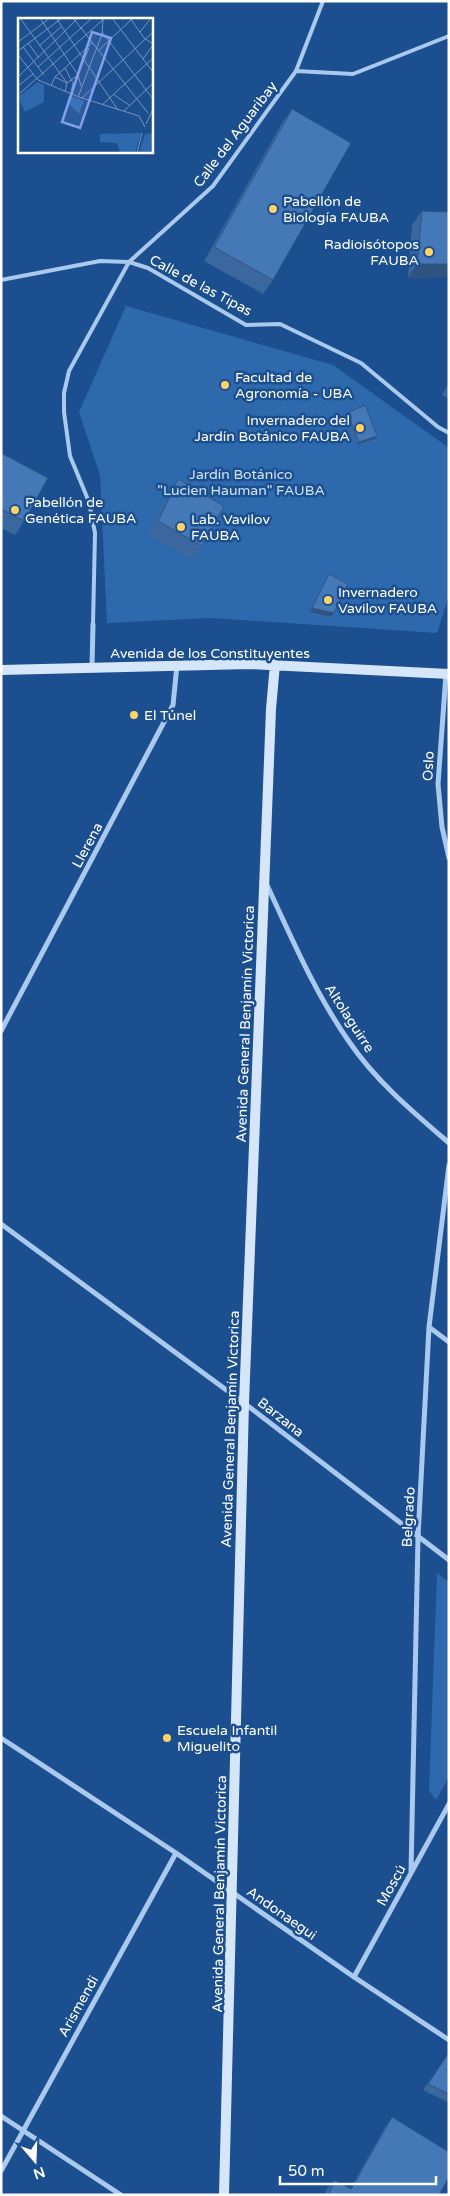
<svg xmlns="http://www.w3.org/2000/svg" width="450" height="2196" viewBox="0 0 450 2196" font-family="'Varela Round',sans-serif">
  <rect width="100%" height="100%" fill="#1b4f8f"/>
  <path fill="#2e69ad" d="M126,306L333,365L449,448V595L437,633L211,618L107,623L100,475L79,412Z
    M437,1573L449,1582V1777L436,1800L429,1791Z"/>
  <g fill="none" stroke-linecap="round" stroke-linejoin="round">
    <path stroke="#a9c9ee" stroke-width="4" d="M296,71L353,74L449,36
      M1,280L100,261L129,262L148,268L246,325L280,324L361,363L438,427L449,433
      M93,624L95,533L89,502L70,456L64,412V393L69,371L129,262L213,186L296,71L323,1"/>
    <path stroke="#a9c9ee" stroke-width="5" d="M92,667L93,624
      M446,674L438,784L442,827L449,858
      M267,885C292,939 316,995 350,1043C377,1082 413,1112 449,1143
      M1,1031L173,705L177,665
      M1,1224L244,1403L449,1560
      M429,1327L449,1342
      M1,1738L176,1853L354,1977L449,2040
      M411,1872L418,1537L429,1327L449,1165
      M354,1977L449,1804
      M1,2116L121,2195
      M1,2171L176,1853"/>
    <path stroke="#d6e6fa" stroke-width="10" d="M1,670L250,664L449,674
      M224,2195L244,1403L271,709L275,664"/>
  </g>
  <path fill="#3a679d" d="M292,109L273,280L263,294L204,261L282,123Z
    M422,211L449,212V277L408,278L412,225Z
    M449,382V399L442,395Z
    M347,413L377,436L375,439L356,445L345,417Z
    M1,453L24,521L15,535L1,528Z
    M178,479L202,546L193,559L148,535L168,492Z
    M329,574L334,613L331,617L310,612Z
    M448,2054L449,2055V2103L423,2090Z
    M392,2117L439,2195H325L326,2190L334,2180L350,2189L385,2127Z"/>
  <path fill="#305480" d="M417,264H449V277L408,278Z
    M377,436L375,439L356,445L359,442Z
    M312,608L334,613L331,617L310,612Z"/>
  <path fill="#4478b7" stroke="#305480" d="M292,109L351,143L273,280L214,247Z
    M422,211L449,212V264H417Z
    M365,405L377,436L359,442L347,413Z
    M1,453L48,478L24,521L1,509Z
    M178,479L224,506L202,546L158,521Z
    M329,574L348,584L334,613L312,608Z
    M448,2054L449,2055V2094L428,2084Z
    M392,2117L449,2152V2177L439,2195H329L334,2180L351,2189Z"/>
  <g fill="#ffd166" stroke="#1b4f8f" stroke-width="2">
    <circle cx="273" cy="209" r="5"/>
    <circle cx="429" cy="252" r="5"/>
    <circle cx="225" cy="385" r="5"/>
    <circle cx="360" cy="428" r="5"/>
    <circle cx="15" cy="510" r="5"/>
    <circle cx="181" cy="527" r="5"/>
    <circle cx="328" cy="600" r="5"/>
    <circle cx="134" cy="715" r="5"/>
    <circle cx="167" cy="1738" r="5"/>
  </g>
  <g text-anchor="middle" stroke-width="5" stroke-linejoin="round" paint-order="stroke">
    <g font-size="14" fill="#fff" stroke="#1b4f8f">
      <text transform="translate(235 134) rotate(-53)" y="5">Calle del Aguaribay</text>
      <text transform="translate(201 285) rotate(28)" y="5">Calle de las Tipas</text>
      <text x="210" y="658">Avenida de los Constituyentes</text>
      <text transform="translate(428 766) rotate(-87)" y="5">Oslo</text>
      <text transform="translate(87 845) rotate(-62)" y="5">Llerena</text>
      <text transform="translate(350 1018) rotate(57)" y="5">Altolaguirre</text>
      <text transform="translate(245 1024) rotate(-88)" y="5">Avenida General Benjamín Victorica</text>
      <text transform="translate(281 1417) rotate(38)" y="5">Barzana</text>
      <text transform="translate(230 1429) rotate(-88)" y="5">Avenida General Benjamín Victorica</text>
      <text transform="translate(408 1517) rotate(-87)" y="5">Belgrado</text>
      <text transform="translate(391 1885) rotate(-61)" y="5">Moscú</text>
      <text transform="translate(219 1894) rotate(-89)" y="5">Avenida General Benjamín Victorica</text>
      <text transform="translate(282 1913) rotate(35)" y="5">Andonaegui</text>
      <text transform="translate(78 2006) rotate(-61)" y="5">Arismendi</text>
    </g>
    <g font-size="14" fill="#fff" stroke="#1b4f8f" text-anchor="start">
      <text x="283" y="206">Pabellón de<tspan x="283" dy="16">Biología FAUBA</tspan></text>
      <text x="419" y="249" text-anchor="end">Radioisótopos<tspan x="419" dy="16">FAUBA</tspan></text>
      <text x="235" y="382">Facultad de<tspan x="235" dy="16">Agronomía - UBA</tspan></text>
      <text x="350" y="425" text-anchor="end">Invernadero del<tspan x="350" dy="16">Jardín Botánico FAUBA</tspan></text>
      <text x="25" y="507">Pabellón de<tspan x="25" dy="16">Genética FAUBA</tspan></text>
      <text x="191" y="524">Lab. Vavilov<tspan x="191" dy="16">FAUBA</tspan></text>
      <text x="338" y="597">Invernadero<tspan x="338" dy="16">Vavilov FAUBA</tspan></text>
      <text x="144" y="720">El Túnel</text>
      <text x="177" y="1735">Escuela Infantil<tspan x="177" dy="16">Miguelito</tspan></text>
    </g>
    <g font-size="14" fill="#cfe3fa" stroke="#1b4f8f">
      <text x="241" y="479">Jardín Botánico<tspan x="241" dy="16">"Lucien Hauman" FAUBA</tspan></text>
    </g>
  </g>
  <g transform="translate(18 18)">
    <rect width="135" height="135" fill="#1b4f8f"/>
    <path d="M20,64L26,67V84L7,94L0,79ZM53,78L66,83L61,96L49,84ZM123,115L117,135H102L99,125L82,124V116ZM135,115V135H121L127,116Z" fill="#2e69ad"/>
    <path fill="none" stroke="#7695bc" stroke-width="1" d="M2,0L49,65L47,74M22,0L60,57L63,68M38,0L100,92M55,0L130,95M94,0L135,54M112,0L126,20L135,26M84,14L135,81M122,14L133,0M0,24L32,0M10,25L21,40M21,28L44,8M5,29L26,57M81,32L115,0M0,33L44,0M0,37L20,62L61,79L121,98L127,109M125,41L135,27M20,49L74,0M47,50L55,65L53,76M0,59L60,0M37,59L49,65L60,57L71,30M0,68L15,56M33,68L37,59L75,24M95,76L111,87M0,77L87,0M60,79L84,16L85,1M64,80L135,14M84,87L135,40M106,93L135,65M128,106L135,91M119,135L124,115"/>
    <path fill="#839eea" fill-opacity="0.15" stroke="#839eea" stroke-width="2.5" d="M74,14L93,20L62,110L44,104Z"/>
    <rect width="135" height="135" fill="none" stroke="#fff" stroke-width="2.5"/>
  </g>
  <rect width="450" height="2196" fill="none" stroke="#ffffff" stroke-width="5"/>
  <g transform="translate(35 2161) rotate(161)" stroke="#1b4f8f" stroke-width="4" paint-order="stroke">
  <path d="M0-4L9 19L0 12L-9 19Z" fill="#ffffff"/>
  <text y="-8" font-size="14" font-weight="bold" text-anchor="middle" fill="#ffffff">N</text>
  </g>
  <path d="M280 2176v8h156v-8" fill="none" stroke="#ffffff" stroke-width="2.5"/>
  <text x="288" y="2176" font-size="15" fill="#ffffff" stroke="#1b4f8f" stroke-width="4" paint-order="stroke">50 m</text>
</svg>
